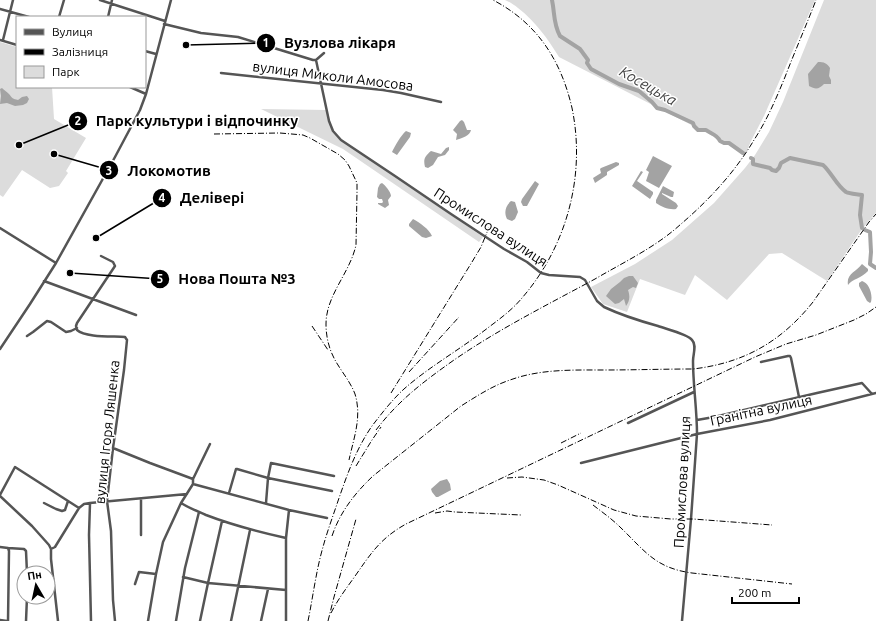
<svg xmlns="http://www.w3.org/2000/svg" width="876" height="621" viewBox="0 0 876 621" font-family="Ubuntu,sans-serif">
  <rect width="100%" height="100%" fill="#fff"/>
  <path fill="#dcdcdc" d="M505,0H815L764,116L751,141L746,153L559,57C547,38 536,22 518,8C514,5 510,2 505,0Z
    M824,0H876V213L873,216L860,232L827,281L782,253L769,254L727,300L695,275L685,295L640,279L627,312L603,304L591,287L635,264L672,240L714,203L745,168L755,155L769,132L783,102Z
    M0,42L17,47V87H52L54,119L86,138L66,171L68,173L59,186L50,188L22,170L3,197L0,195Z
    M261,109L327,110L333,131L341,140L483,237L479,242L343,149Z"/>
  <path fill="#a3a3a3" d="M818,62C824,62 827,63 830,68L829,76L831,80V84H824C819,89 816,90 809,86L808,74Z
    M2,88C4,90 7,92 9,94C12,98 13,99 18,100L22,97L27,96L29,99L27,103L23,105L15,106L7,103L0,104L1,96L0,89Z
    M462,120L464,122L467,130H471C470,136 462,138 456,140L457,134L453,130L460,121Z
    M406,131L411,133L410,137L397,155L392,152C395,146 401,135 406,131Z
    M449,147V150L445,155L438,157L433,165L428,168L425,167C423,159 425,156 431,151L441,154L446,148Z
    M653,156L672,166L659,188L646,181L649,172L646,170Z
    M616,162L619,163V165L607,172V175L595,183L593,178L601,173L600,169L601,168Z
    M641,171L643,172L637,181L653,192V194L650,199L632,186Z
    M535,181L539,184L527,206H523L521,202L522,199Z
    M382,183C385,185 391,192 391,196L388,200L389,205L385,208L378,204V203H382L383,202L382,199H379L377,197L378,188L380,184Z
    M663,186L674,192L673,197H671L662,193V194L676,203L678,206L676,209C669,210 662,207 656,203V200Z
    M511,201L515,202L518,212L515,219L512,221L507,219C504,213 505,206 511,201Z
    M413,219C420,223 429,229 432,236L426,238L422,237L409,226V224Z
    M862,264L868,269V271C862,278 852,279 848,285C846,274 856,272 862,264Z
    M629,276H633L638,283L636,288L633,287L628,290C630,296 630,301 626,306L624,299L619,303L615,304L606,296L611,289L620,282L624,278Z
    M862,281C869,283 873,294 871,302L870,303L867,301L859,286V283Z
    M447,479L450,484L451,490L438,497H436L432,492L431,489L440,481Z"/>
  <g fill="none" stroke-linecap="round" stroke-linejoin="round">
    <path stroke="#a3a3a3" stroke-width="4" d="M552,0C555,14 553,23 560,36L580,49L588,60L587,63L591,69L619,84L639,91L652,102L657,108L665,110L693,123L694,126L698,130H706C711,134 717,134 720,141L724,143H729L743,153
      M751,158L753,159V164L770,168L772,170L776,171L779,168L781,163L790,158L823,165C831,172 837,186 846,192C850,194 857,194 862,195L860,215L862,228
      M865,230L870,232L871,252L870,264L876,268"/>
    <path stroke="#555" stroke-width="2.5" d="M100,0L165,21
      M0,9L29,17
      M59,17L64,0
      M108,17L112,0
      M164,24L201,33L238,37L313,60H316L324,53
      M0,40L17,45
      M3,40L13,0
      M145,51L156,54
      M316,60L329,121L333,131L341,140L395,176L451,214L504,249L527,262L541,273L549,275L580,277L585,280L597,301L604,307C621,315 640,321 658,326C666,329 688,334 692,340C697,345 693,354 693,361C693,385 697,409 697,434L691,519L682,621
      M221,73L383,90L401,93L441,102
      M130,87L146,94
      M0,228L56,263
      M101,256L113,262L115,266L77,323L76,326L77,330C86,338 113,336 125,337L127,340L124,370L113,448L107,501L111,531L113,600L115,621
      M44,281L136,315
      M27,336L33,332L47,321L51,322L66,332L71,331L77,328
      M0,349L30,304L56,263L115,157L140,110L146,94L171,0
      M761,362L788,356H790L791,358L799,397
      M697,420L714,417L817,393L862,383L872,394
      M628,423L694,392
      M113,448L150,463L193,479
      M581,463L697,434L770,420L876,393
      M193,484L289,510L327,518
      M229,493L236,469H237L268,478L332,491
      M0,495L15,467L79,508L84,504L90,503L187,494
      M0,496L32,526L49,545L51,549V559L58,621
      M44,503L56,509L62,511L65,510L68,501
      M90,503L89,535L91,621
      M181,503C189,508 197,511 206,515C232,525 259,532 286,538
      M266,503L268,478L271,463L334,476
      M141,535V499
      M0,547L8,548L9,551L8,621
      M8,548L24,549L26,551L27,573
      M51,549L55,547L79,508
      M183,577L208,583L286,590
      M135,584L139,572L156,574
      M0,620L7,621
      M26,621L27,597
      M148,621L156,574L163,542L181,503L193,484V479L210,444
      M176,621L185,568L199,512
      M200,621L208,583L222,521
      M231,621L250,530
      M261,621L268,589
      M286,621V538L289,510"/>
    <path stroke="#000" stroke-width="1" stroke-dasharray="6 2 1 2" stroke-linecap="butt" d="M214,134L280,133L303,135L310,138L338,154L345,160L349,166L357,183V192L356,245C350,273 326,295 326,324C326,337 329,349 335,360C341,371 350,381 355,394C362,417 354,437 349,460
      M312,326L328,350
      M409,372L459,317
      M391,393L472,262L481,247L490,225
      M376,430C399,400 423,382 454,360C499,329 547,305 595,279C624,262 656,247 681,224C709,200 735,172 754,140C767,120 776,99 785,77C795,51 806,26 816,0
      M561,443L581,433
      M356,466L372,440L381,427
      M507,478L522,477L544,480L558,485L614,510L636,516L671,519H693L772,525
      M593,505C602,512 612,519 620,527C645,551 655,568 692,573L792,584
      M435,513L447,511L455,512L521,515
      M332,536C340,512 355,493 373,476L461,406C477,396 492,386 510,380C540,369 572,370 604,370C634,370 663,369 693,369C744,363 781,342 813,302L869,222L876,214
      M331,613C337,601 345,590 353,579C370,555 379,539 406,524L755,357L786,344L816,335L854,320L866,314L876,307
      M308,621C313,597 316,571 323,547C327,532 333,516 338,501C347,475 356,449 372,426C382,413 392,400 404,389C430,366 461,349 489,327C501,318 513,309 522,298C567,246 586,175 572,108C561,60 537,23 493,0
      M328,621L334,597L356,519"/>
  </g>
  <g text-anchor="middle" stroke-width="3" stroke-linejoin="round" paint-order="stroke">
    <g font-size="14" fill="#000" stroke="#fff">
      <text transform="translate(333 76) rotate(7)" y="5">вулиця Миколи Амосова</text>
      <text transform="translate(491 227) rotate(33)" y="5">Промислова вулиця</text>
      <text transform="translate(761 410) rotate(-12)" y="5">Гранітна вулиця</text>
      <text transform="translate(107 432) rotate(-84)" y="5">вулиця Ігоря Ляшенка</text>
      <text transform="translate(682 482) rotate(-87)" y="5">Промислова вулиця</text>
    </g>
    <g font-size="15" font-style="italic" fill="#444" stroke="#fff">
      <text transform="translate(648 86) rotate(30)" y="5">Косецька</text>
    </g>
  </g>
  <path fill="none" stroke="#000" stroke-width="1.5" d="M186 45L266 43M19 145L78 121M54 154L109 170M96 238L162 198M70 273L160 279"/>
  <g fill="#000" stroke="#fff" stroke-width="1.5">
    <circle cx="186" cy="45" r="4"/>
    <circle cx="19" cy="145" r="4"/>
    <circle cx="54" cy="154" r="4"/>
    <circle cx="96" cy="238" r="4"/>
    <circle cx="70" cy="273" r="4"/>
    <circle cx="266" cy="43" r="10"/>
    <circle cx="78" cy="121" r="10"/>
    <circle cx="109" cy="170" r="10"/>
    <circle cx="162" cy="198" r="10"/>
    <circle cx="160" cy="279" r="10"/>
  </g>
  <g font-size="12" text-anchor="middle" font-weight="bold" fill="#fff">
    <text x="266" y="47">1</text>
    <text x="78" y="125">2</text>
    <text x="109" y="175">3</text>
    <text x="162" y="202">4</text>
    <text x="160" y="283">5</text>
  </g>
  <g font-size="15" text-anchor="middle" font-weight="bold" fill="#000" stroke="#fff" stroke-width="3" stroke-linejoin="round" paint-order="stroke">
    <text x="340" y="48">Вузлова лікаря</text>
    <text x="197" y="126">Парк культури і відпочинку</text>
    <text x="169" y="176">Локомотив</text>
    <text x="212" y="203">Делівері</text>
    <text x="237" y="284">Нова Пошта №3</text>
  </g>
  <rect x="16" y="16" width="130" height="72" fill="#ffffff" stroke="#999999"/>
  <rect x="24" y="29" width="20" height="6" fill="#555555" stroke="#999999"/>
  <text x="52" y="36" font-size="12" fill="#000000">Вулиця</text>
  <rect x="24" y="49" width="20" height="6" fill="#000000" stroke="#999999"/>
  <text x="52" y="56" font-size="12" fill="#000000">Залізниця</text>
  <rect x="24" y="66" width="20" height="12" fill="#dcdcdc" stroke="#999999"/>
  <text x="52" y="76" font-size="12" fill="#000000">Парк</text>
  <g transform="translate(36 585) rotate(351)"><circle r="19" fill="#ffffff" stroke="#999999"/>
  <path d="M0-3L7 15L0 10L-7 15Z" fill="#000000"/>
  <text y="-6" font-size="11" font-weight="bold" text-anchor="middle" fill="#000000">Пн</text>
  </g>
  <path d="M732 597v6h67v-6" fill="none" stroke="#000000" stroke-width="2"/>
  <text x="738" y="597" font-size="12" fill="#000000" stroke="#ffffff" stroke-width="3" paint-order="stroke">200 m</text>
</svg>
